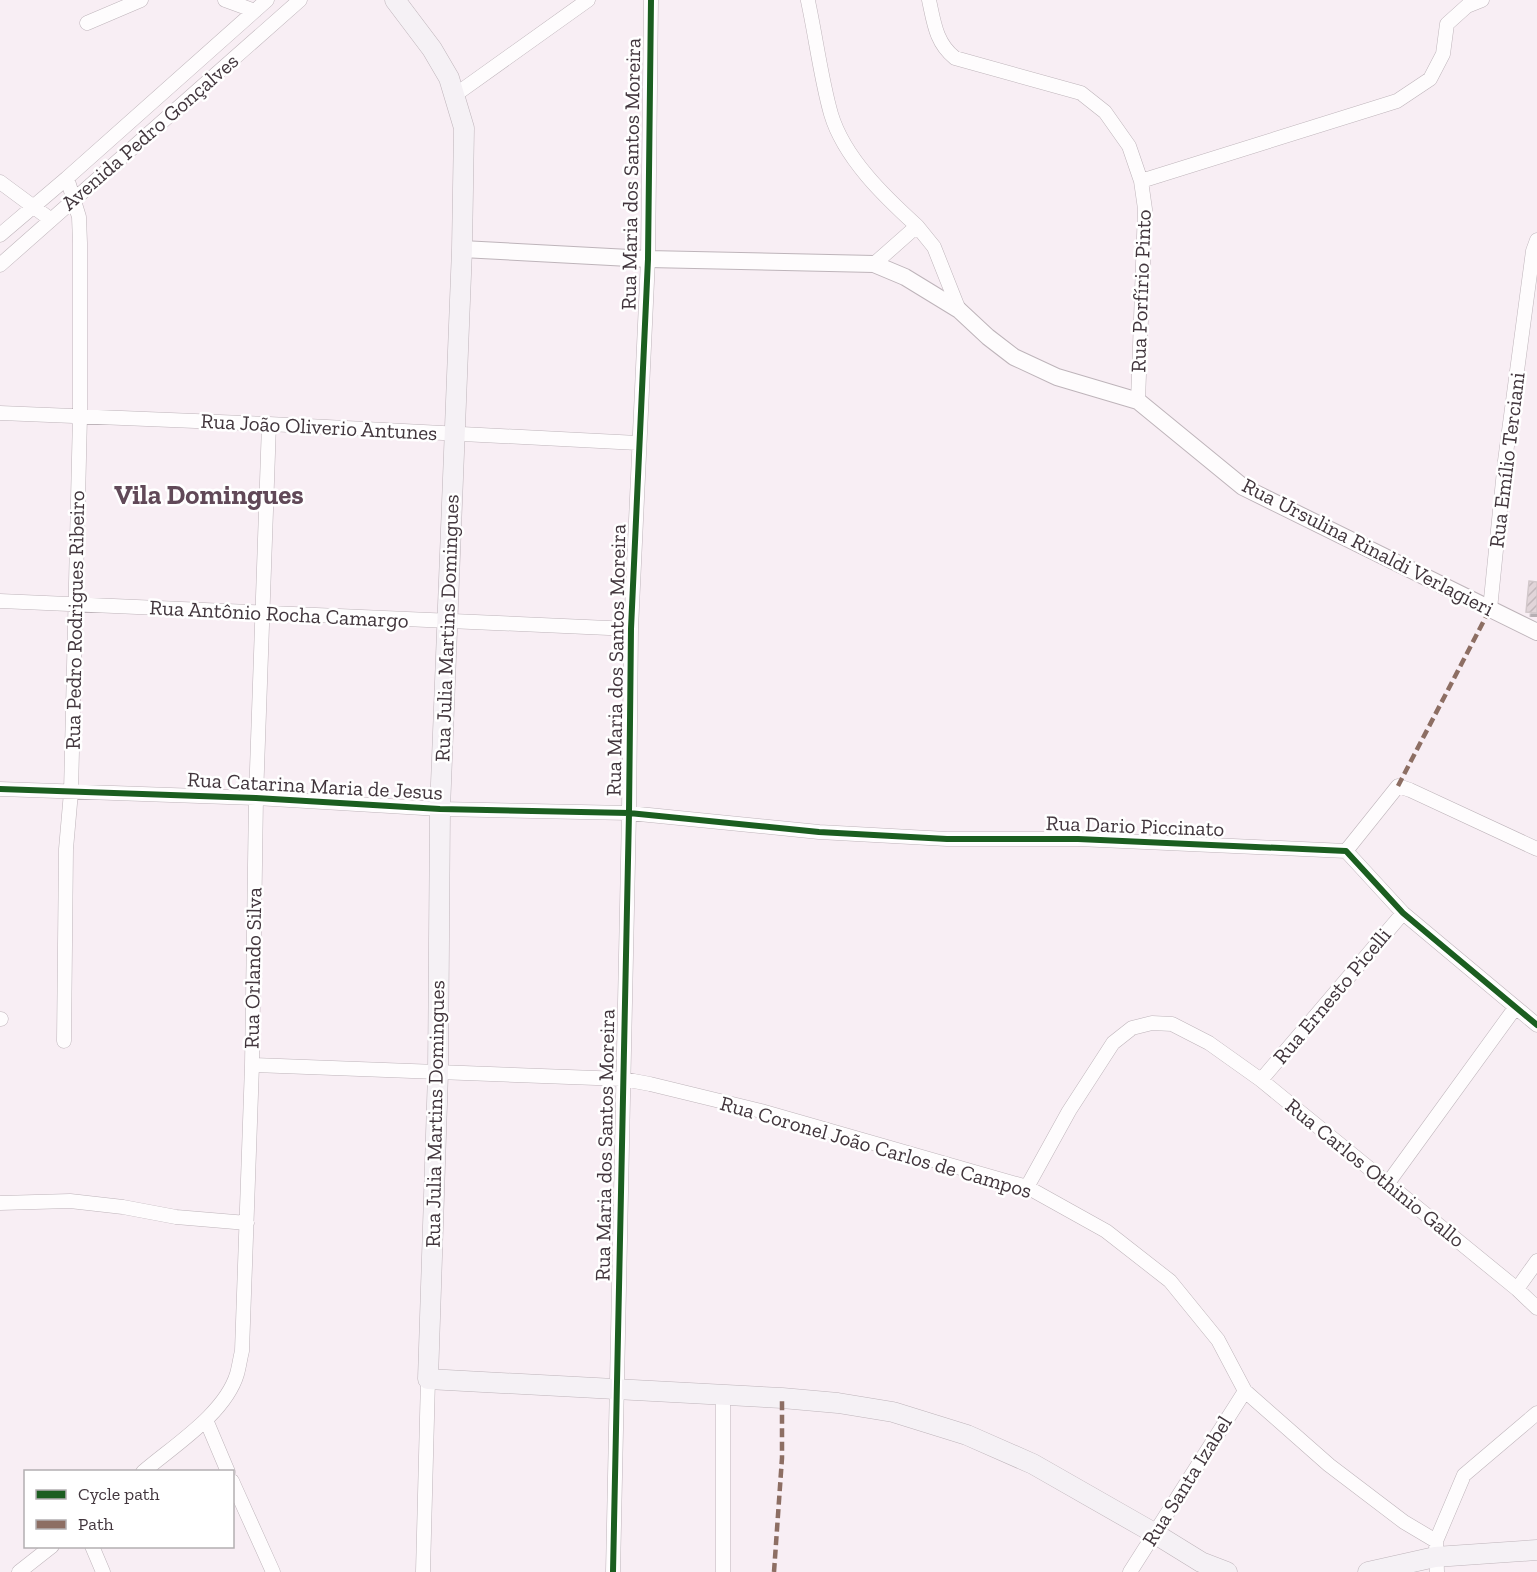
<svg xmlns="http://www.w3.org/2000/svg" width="1537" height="1572" viewBox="0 0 1537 1572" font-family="'Zilla Slab',serif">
  <defs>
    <pattern id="building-hatch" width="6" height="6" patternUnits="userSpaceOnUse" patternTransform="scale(1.5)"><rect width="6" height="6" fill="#e1d5d9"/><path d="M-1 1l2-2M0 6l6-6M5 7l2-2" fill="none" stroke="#c2b7bb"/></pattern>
    <filter id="shadow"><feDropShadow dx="4.5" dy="4.5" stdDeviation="0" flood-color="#0004"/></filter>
  </defs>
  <rect width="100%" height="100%" fill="#f8eef4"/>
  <path fill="url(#building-hatch)" stroke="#d2c8cb" stroke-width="1.5" filter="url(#shadow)" d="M1529,581L1537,582V613L1526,612Z"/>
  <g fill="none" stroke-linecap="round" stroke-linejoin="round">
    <g stroke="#beb4ba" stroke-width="15">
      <path id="minor" d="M225,0L255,11
        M929,0C934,23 936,43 955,58L1081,93L1105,112L1129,146L1141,181L1397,101L1430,79L1443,54L1447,24L1467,6L1482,0
        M808,1C816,38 821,79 831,114C844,158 885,197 917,226
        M87,23L141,0
        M455,95L588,0
        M0,182L50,219
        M0,235L67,178L267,0
        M874,264L917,226L934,247L959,310
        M0,265L300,0
        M1138,401L1145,209L1141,181
        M0,413L269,424L638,443
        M0,601L631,629
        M1490,609L1505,461L1533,251L1537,240
        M0,789L256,798L440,809L629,813L819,832L947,839H1078L1346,851L1403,913L1537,1025
        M1346,851L1398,786L1410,790L1537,849
        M0,1019H1
        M64,1041L66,849L71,792L80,416V243L79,217L67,178
        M252,1065L623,1079L650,1084L761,1111L1027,1187L1106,1231L1170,1281L1218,1340L1245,1391L1329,1465L1404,1522L1436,1541
        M1261,1080L1403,913
        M1388,1183L1515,1008
        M1027,1187L1069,1111L1113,1043L1132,1028L1152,1023L1172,1024L1209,1043L1261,1080L1517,1289L1537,1308
        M0,1203L70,1201L123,1207L176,1217L247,1223
        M1517,1289L1537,1261
        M206,1420L228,1472
        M143,1472C173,1446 225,1414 237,1374C239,1367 240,1359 242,1351L252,1065L256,798L269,424
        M232,1481L273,1572
        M92,1546L103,1572
        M19,1572L52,1546
        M423,1572L428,1379
        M613,1572L629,813L631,629L648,259L651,0
        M723,1572V1395
        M1130,1572L1245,1391
        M1437,1572L1436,1541L1464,1475L1537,1413"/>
    </g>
    <g stroke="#beb4ba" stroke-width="18">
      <path id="tertiary" d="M462,249L648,259L874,264L905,277L959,310L988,337L1014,357L1057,377L1138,401L1243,487L1537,632"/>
    </g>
    <g stroke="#beb4ba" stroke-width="21">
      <path id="secondary" d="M395,0L432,49L449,78L464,128L462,249L440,809L438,1073L428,1379L782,1398L838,1403L893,1412L967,1435L1033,1464L1154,1533L1201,1562L1227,1572
        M1368,1572L1435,1557L1537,1550"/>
    </g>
    <use href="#minor" stroke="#fefcfd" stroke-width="14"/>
    <use href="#tertiary" stroke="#fefcfd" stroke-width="16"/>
    <use href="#secondary" stroke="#f5f1f5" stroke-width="20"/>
    <path stroke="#8d6e63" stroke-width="4.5" stroke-dasharray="9 4.5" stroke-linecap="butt" d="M1398,786L1490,609
      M774,1572L782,1458V1398"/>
    <g stroke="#fff" stroke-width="10">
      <path id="cycleway" d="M0,789L256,798L440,809L629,813L819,832L947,839H1078L1346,851L1403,913L1537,1025
        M613,1572L629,813L631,629L648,259L651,0"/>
    </g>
    <use href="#cycleway" stroke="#1b5e20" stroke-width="6"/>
  </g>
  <g text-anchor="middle" stroke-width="5" stroke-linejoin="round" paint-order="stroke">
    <g font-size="21" fill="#42363d" stroke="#fff">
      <text transform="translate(150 132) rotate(-41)" y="7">Avenida Pedro Gonçalves</text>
      <text transform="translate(631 174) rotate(-89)" y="7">Rua Maria dos Santos Moreira</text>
      <text transform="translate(1141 291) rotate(-88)" y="7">Rua Porfírio Pinto</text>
      <text transform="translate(319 427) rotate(3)" y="7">Rua João Oliverio Antunes</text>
      <text transform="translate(1507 460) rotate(-83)" y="7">Rua Emílio Terciani</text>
      <text transform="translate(1368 547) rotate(27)" y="7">Rua Ursulina Rinaldi Verlagieri</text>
      <text transform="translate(279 614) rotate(3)" y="7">Rua Antônio Rocha Camargo</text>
      <text transform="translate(75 620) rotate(-89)" y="7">Rua Pedro Rodrigues Ribeiro</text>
      <text transform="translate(447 628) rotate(-88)" y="7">Rua Julia Martins Domingues</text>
      <text transform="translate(616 660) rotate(-89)" y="7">Rua Maria dos Santos Moreira</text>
      <text transform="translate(315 786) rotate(3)" y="7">Rua Catarina Maria de Jesus</text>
      <text transform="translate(1135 826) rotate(2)" y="7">Rua Dario Piccinato</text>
      <text transform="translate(253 968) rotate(-89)" y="7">Rua Orlando Silva</text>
      <text transform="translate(1332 996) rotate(-50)" y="7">Rua Ernesto Picelli</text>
      <text transform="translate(435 1114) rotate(-89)" y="7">Rua Julia Martins Domingues</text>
      <text transform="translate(605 1145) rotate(-89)" y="7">Rua Maria dos Santos Moreira</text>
      <text transform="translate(876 1147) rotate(16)" y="7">Rua Coronel João Carlos de Campos</text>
      <text transform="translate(1375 1173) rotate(39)" y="7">Rua Carlos Othinio Gallo</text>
      <text transform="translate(1187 1481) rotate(-58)" y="7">Rua Santa Izabel</text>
    </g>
    <g font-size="27" font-weight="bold" fill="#614958" stroke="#fff">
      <text x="209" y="504">Vila Domingues</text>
    </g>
  </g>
  <rect x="24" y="1470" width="210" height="78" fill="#ffffff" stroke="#b3afb1" stroke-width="1.5"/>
  <rect x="36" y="1490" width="30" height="9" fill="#1b5e20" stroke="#b3afb1" stroke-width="1.5"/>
  <text x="78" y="1500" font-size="18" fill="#42363d">Cycle path</text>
  <rect x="36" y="1520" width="30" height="9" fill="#8d6e63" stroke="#b3afb1" stroke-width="1.5"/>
  <text x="78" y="1530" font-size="18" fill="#42363d">Path</text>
</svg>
